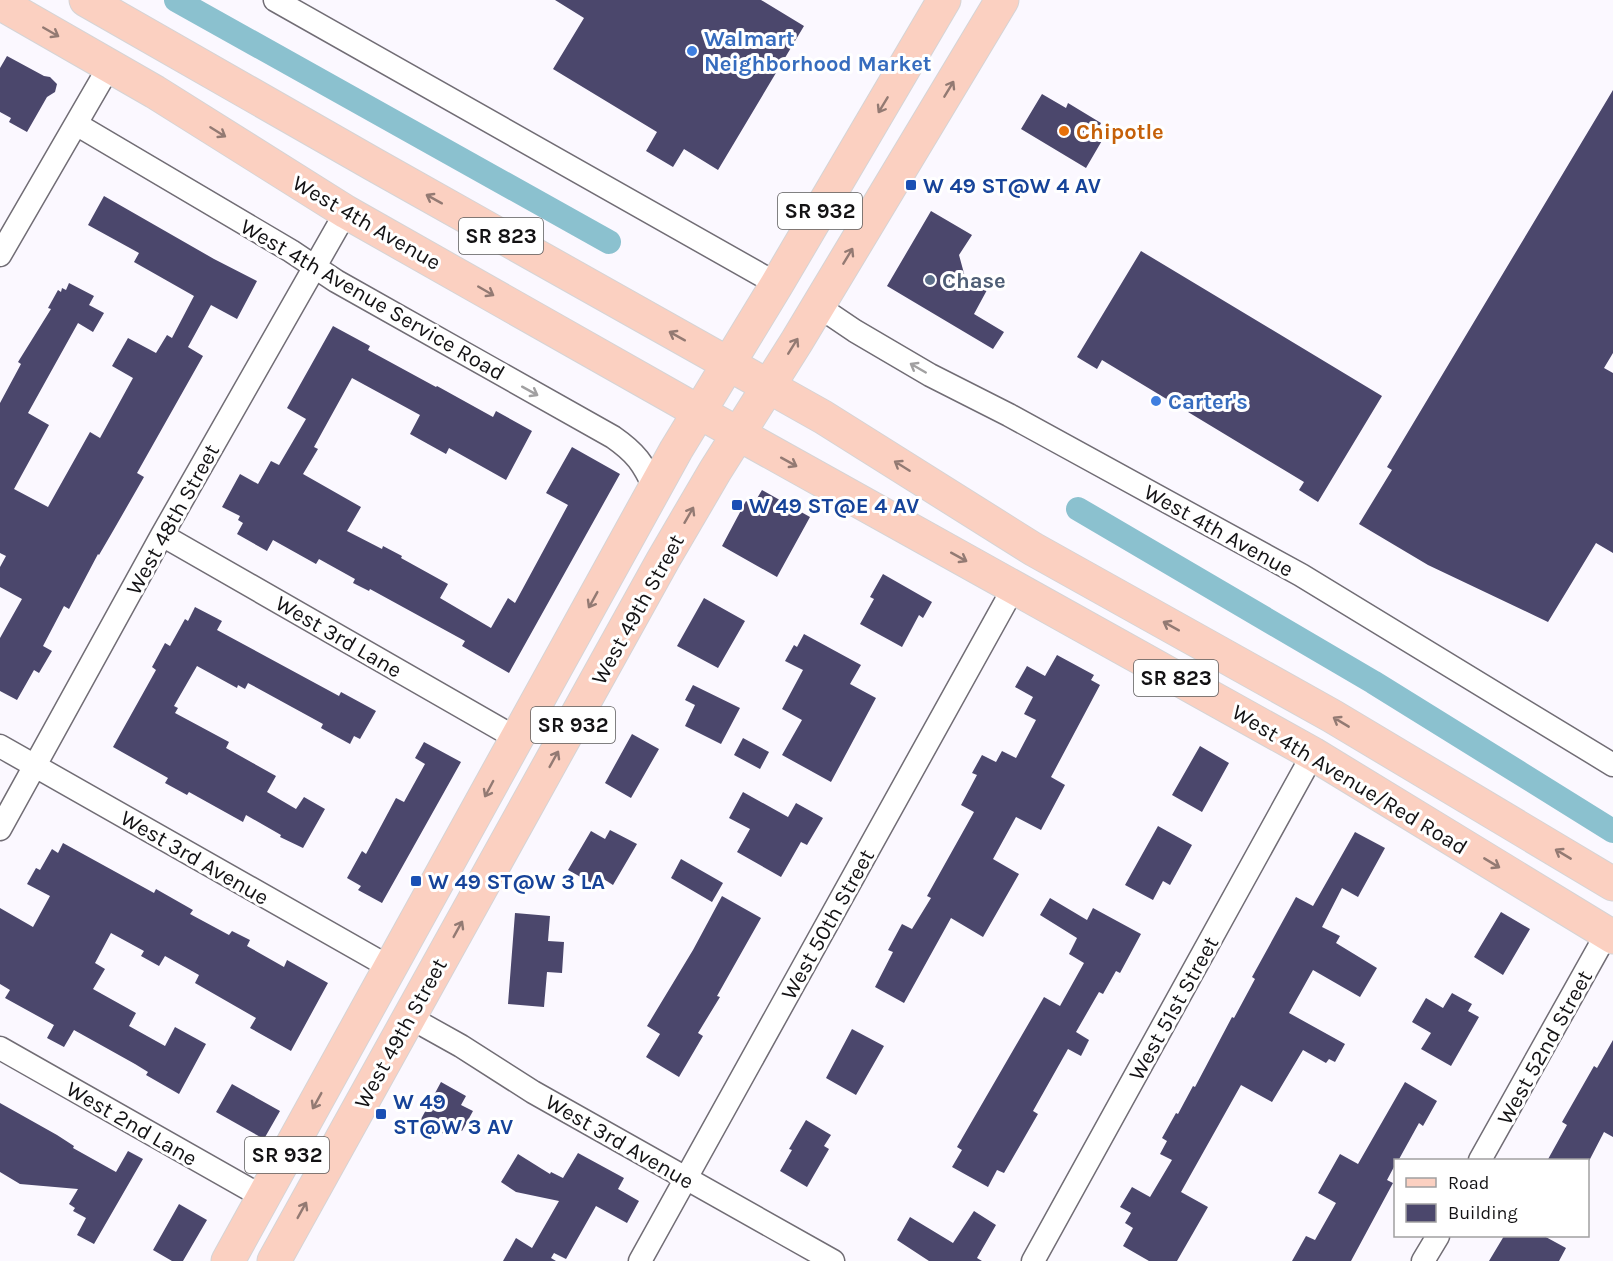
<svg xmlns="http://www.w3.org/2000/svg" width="1613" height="1261" viewBox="0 0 1613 1261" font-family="Karla,sans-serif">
  <rect width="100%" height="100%" fill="#fbf8ff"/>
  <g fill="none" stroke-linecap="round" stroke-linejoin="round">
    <path stroke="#8bc1cf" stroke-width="24" d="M176,0L609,242
      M1078,509L1373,682L1613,831"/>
  </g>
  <path fill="#4b476c" d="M555,0H761L804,26L718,170L684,149L673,167L646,151L657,132L553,69L584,18Z
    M7,56L44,76L50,77L57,84L55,92L47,97L27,132L9,122L11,118L0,112V68Z
    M1613,90V353L1604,368L1613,373V553L1596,543L1548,622L1428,565L1359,524L1392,470L1387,467Z
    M1042,94L1066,108L1068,103L1101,123L1099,127L1107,132L1086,168L1021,129Z
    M104,196L214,259L257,281L237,319L211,305L188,347L203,356L137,473L144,477L113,531L99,555L98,554L69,609L64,606L43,646L52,651L39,673L34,670L17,700L0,691V638L22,599L0,587V567L6,556L0,553V403L21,364L18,362L51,309L48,308L58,290L61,292L62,288L66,290L69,283L94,296L89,305L104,313L93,332L78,323L28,413L49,425L14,489L48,507L90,432L100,438L133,378L112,366L128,338L156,353L167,335L172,338L194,296L134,262L139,253L88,225Z
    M931,211L972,235L959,255L965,277L987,290L974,314L1004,332L993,349L887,286Z
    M1141,251L1382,396L1318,502L1299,490L1304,482L1102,360L1097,369L1077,357Z
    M333,326L370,346L368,350L436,387L437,386L493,417L496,411L532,431L506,480L449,448L446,454L410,434L420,415L352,378L314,447L318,449L303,474L361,507L347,531L382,549L383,546L402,556L401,558L448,584L440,598L491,628L508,598L515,603L568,505L546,493L572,447L620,474L509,673L462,646L465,641L370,589L369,591L353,583L355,579L319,559L316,564L273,540L267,551L237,534L243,523L238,520L240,516L222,507L240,474L258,484L271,461L279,465L306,419L287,408Z
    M762,490L810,517L777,577L722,546L746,501L753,505Z
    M883,574L932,602L923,618L919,615L902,647L860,624L874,599L870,597Z
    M704,598L745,621L718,668L677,646Z
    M195,607L222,621L217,630L339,696L341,692L376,711L360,739L354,736L350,744L321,728L323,724L248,683L245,689L238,685L237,688L197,666L174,706L178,708L175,713L229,742L226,748L276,776L267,792L296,809L304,797L325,809L303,848L280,837L281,835L246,815L243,822L189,792L187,795L165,783L168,778L113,747L156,670L152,667L165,643L170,646L185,619L188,621Z
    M804,634L861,665L850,684L876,698L831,782L782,755L802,720L782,709L803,670L785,661L794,645L797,647Z
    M1057,655L1094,675L1091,680L1100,685L1051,777L1065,785L1041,830L1016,817L993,859L1019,874L983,937L951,918L904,1003L875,987L893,952L888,950L902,924L912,929L931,898L927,896L974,812L961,805L977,775L972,773L982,755L996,762L1002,751L1016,758L1036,720L1024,714L1033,697L1015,687L1027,666L1045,676Z
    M693,685L740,708L721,744L685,726L695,705L685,700Z
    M632,734L659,749L631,798L605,783Z
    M743,738L769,752L760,769L734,755Z
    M424,742L461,762L382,903L358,890L361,886L347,878L362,851L366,854L396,798L404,802L425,764L415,758Z
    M1200,746L1229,763L1202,812L1172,795Z
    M743,792L788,817L796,803L823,818L807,845L801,842L781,877L737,852L750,829L729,818Z
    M1158,826L1192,845L1170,885L1163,881L1153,900L1125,885Z
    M610,830L637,844L613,885L602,878L597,886L568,870L591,831L605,839Z
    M1355,832L1385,848L1358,897L1342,888L1322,927L1340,936L1336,943L1377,968L1360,997L1313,970L1289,1013L1345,1044L1335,1062L1329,1059L1326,1063L1303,1050L1272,1102L1241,1085L1181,1192L1208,1207L1177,1261H1149L1123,1246L1133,1228L1125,1223L1131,1213L1120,1207L1132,1187L1150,1197L1172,1160L1160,1154L1167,1141L1162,1138L1176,1113L1178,1114L1193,1086L1195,1087L1232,1017L1234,1018L1255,979L1252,977L1296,897L1313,906Z
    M63,843L154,893L156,889L193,910L190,914L229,935L232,931L250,940L247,946L284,967L287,960L328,983L291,1051L250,1028L256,1018L195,983L199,975L165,956L159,966L141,956L144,951L111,933L95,963L105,969L93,989L136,1013L129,1026L165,1046L175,1027L206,1044L179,1094L146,1075L148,1072L135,1064L74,1030L64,1047L47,1038L54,1025L5,998L10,990L0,984V908L33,927L50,896L27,884L36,868L40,870L52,849L58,853Z
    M681,859L723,883L712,902L671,878Z
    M722,896L761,918L717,996L720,997L698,1033L703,1036L679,1077L646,1057L660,1034L647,1026L693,950Z
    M1050,898L1087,920L1093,908L1141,934L1120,973L1116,971L1103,994L1099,992L1076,1032L1089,1040L1081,1056L1068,1049L1033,1111L1038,1114L1004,1173L997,1170L988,1187L952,1167L962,1150L957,1147L1044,997L1060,1006L1084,963L1069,954L1077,938L1040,915Z
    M1501,912L1530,929L1503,975L1474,957Z
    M515,913L550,916L548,941L564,942L562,973L547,972L544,1007L508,1004Z
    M1452,993L1472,1004L1468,1011L1479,1017L1451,1066L1421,1049L1431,1033L1412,1022L1426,998L1443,1008Z
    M852,1029L884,1046L856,1095L826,1078Z
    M1613,1040V1137L1604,1132L1589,1161H1547L1567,1125L1562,1122L1594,1066L1597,1068Z
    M441,1082L466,1096L461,1105L473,1111L462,1131L449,1124L444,1134L420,1121Z
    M1405,1082L1437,1101L1423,1126L1419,1123L1398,1161H1395V1165L1387,1180L1393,1183L1351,1261H1292L1306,1236L1315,1240L1336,1203L1318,1193L1340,1154L1358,1164Z
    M232,1084L280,1111L264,1139L216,1112Z
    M0,1103L57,1135L74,1146L73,1148L116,1172L128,1151L143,1159L94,1244L77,1235L86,1218L73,1211L75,1208L69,1204L78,1189L20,1184L0,1172Z
    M806,1120L831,1135L824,1146L829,1149L807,1187L780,1171L792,1150L789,1149Z
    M578,1153L624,1178L618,1189L639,1201L627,1223L596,1206L566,1259L554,1253L551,1258L556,1261H503L516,1238L532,1248L559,1201L516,1192L501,1182L518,1154L550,1174L551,1172L563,1178Z
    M179,1204L207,1220L183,1261H172L153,1250Z
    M974,1211L996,1225L977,1258L982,1261H929L897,1240L910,1217L953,1243Z
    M1504,1236H1544L1566,1248L1559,1261H1489Z"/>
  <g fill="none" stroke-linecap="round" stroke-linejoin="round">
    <g stroke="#716d75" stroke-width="25">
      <path id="minor" d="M275,0L777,284
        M76,124L291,251L336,281L613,437C636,453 643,463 655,489
        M0,255L110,65
        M818,306L855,331L930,375L1009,415L1301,575L1613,765
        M162,535L516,738
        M0,746L391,968
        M0,829L162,535L346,212
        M409,1017L461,1046L533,1092L833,1261
        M0,1048L263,1197
        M1480,1160L1607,933
        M640,1261L1014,587
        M1033,1261L1313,754
        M1423,1261L1438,1236"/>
    </g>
    <g stroke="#d5d4d5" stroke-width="35">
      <path id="primary" d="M86,0L373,164L823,417L1033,549L1332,716L1613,884
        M0,3L155,92L346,212L699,412L1313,754L1613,937
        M228,1261L676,450L777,284L944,0
        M274,1261L663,560L715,471L797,341L1002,0"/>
    </g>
    <use href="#minor" stroke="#fff" stroke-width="22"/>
    <use href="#primary" stroke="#fbd0c1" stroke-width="33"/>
  </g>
  <defs><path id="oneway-shaft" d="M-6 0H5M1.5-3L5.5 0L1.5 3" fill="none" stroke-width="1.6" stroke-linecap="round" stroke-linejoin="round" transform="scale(1.5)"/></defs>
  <g stroke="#937a73">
    <use href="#oneway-shaft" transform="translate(51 32) rotate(30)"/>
    <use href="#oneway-shaft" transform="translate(949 89) rotate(-59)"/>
    <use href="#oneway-shaft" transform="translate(883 105) rotate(121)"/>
    <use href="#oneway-shaft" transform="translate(218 132) rotate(32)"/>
    <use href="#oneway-shaft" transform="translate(434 199) rotate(-151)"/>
    <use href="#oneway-shaft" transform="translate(848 256) rotate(-59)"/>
    <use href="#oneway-shaft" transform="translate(486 291) rotate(30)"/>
    <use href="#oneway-shaft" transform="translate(677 336) rotate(-151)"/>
    <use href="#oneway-shaft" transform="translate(793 346) rotate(-58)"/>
    <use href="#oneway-shaft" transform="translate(789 462) rotate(29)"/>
    <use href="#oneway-shaft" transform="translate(902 466) rotate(-148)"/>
    <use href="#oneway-shaft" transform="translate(689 515) rotate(-60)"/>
    <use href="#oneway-shaft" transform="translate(959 557) rotate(29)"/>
    <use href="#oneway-shaft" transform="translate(593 600) rotate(119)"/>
    <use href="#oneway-shaft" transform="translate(1171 626) rotate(-151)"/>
    <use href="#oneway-shaft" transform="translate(1341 722) rotate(-149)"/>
    <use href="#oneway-shaft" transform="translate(554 759) rotate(-61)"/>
    <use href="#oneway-shaft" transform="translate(489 789) rotate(118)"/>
    <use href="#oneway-shaft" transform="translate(1563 854) rotate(-149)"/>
    <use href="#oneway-shaft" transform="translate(1492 863) rotate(31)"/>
    <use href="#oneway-shaft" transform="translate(458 929) rotate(-61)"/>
    <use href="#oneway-shaft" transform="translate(317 1101) rotate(119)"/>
    <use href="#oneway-shaft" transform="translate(302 1210) rotate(-61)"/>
  </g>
  <g stroke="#a1a0a1">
    <use href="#oneway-shaft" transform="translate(918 368) rotate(-150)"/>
    <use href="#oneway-shaft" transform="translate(530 391) rotate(29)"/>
  </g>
  <g fill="#3f7fe0" stroke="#fff" stroke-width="2">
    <circle cx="692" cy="51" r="6"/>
    <circle cx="1156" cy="401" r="6"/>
  </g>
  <circle fill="#e8710a" stroke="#fff" stroke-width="2" cx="1064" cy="131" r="6"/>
  <g fill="#1a4fb4" stroke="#fff" stroke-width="2">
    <rect x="905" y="179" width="12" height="12" rx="3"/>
    <rect x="731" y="499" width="12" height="12" rx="3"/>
    <rect x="410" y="875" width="12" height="12" rx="3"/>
    <rect x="375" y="1108" width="12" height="12" rx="3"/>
  </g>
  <circle fill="#5c6f8a" stroke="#fff" stroke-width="2" cx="930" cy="280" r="6"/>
  <g text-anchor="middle" stroke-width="6" stroke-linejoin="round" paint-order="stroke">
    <g fill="#fff" stroke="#5a595a" stroke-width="1.5">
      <rect x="778" y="193" width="84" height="36" rx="4.5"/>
      <rect x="459" y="218" width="84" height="36" rx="4.5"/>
      <rect x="1134" y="660" width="84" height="36" rx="4.5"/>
      <rect x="531" y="707" width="84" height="36" rx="4.5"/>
      <rect x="245" y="1137" width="84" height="36" rx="4.5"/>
    </g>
    <g font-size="21" font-weight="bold" fill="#131214">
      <text x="820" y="218">SR 932</text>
      <text x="501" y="243">SR 823</text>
      <text x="1176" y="685">SR 823</text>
      <text x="573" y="732">SR 932</text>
      <text x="287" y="1162">SR 932</text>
    </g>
    <g font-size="22" font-weight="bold" fill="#366cbe" stroke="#fff" text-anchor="start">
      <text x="704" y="46">Walmart<tspan x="704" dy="25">Neighborhood Market</tspan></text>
      <text x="1168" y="409">Carter's</text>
    </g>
    <g font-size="22" font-weight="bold" fill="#c56008" stroke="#fff" text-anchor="start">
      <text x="1076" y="139">Chipotle</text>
    </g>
    <g font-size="22" font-weight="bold" fill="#164399" stroke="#fff" text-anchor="start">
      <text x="923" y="193">W 49 ST@W 4 AV</text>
      <text x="749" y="513">W 49 ST@E 4 AV</text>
      <text x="428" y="889">W 49 ST@W 3 LA</text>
      <text x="393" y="1109">W 49<tspan x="393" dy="25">ST@W 3 AV</tspan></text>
    </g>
    <g font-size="22" fill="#131214" stroke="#fff">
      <text transform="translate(367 222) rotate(30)" y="8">West 4th Avenue</text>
      <text transform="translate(373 299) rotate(30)" y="8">West 4th Avenue Service Road</text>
      <text transform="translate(172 519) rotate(-61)" y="8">West 48th Street</text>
      <text transform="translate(1219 530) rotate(29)" y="8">West 4th Avenue</text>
      <text transform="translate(637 609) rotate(-61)" y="8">West 49th Street</text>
      <text transform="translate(339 636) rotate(30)" y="8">West 3rd Lane</text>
      <text transform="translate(1350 779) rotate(31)" y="8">West 4th Avenue/Red Road</text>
      <text transform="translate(195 857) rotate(30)" y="8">West 3rd Avenue</text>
      <text transform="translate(827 924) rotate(-61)" y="8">West 50th Street</text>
      <text transform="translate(1173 1008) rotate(-61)" y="8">West 51st Street</text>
      <text transform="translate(400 1033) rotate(-61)" y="8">West 49th Street</text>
      <text transform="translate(1544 1047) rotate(-61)" y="8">West 52nd Street</text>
      <text transform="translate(132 1123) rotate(30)" y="8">West 2nd Lane</text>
      <text transform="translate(620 1141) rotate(30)" y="8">West 3rd Avenue</text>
    </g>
    <g font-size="22" font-weight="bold" fill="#4e5e75" stroke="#fff" text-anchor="start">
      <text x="942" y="288">Chase</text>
    </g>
  </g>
  <rect x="1394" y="1159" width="195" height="78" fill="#ffffff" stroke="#a1a0a1" stroke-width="1.5"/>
  <rect x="1406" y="1178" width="30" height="9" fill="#fbd0c1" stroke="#a1a0a1" stroke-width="1.5"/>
  <text x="1448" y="1189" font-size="18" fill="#131214">Road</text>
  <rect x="1406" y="1204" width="30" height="18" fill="#4b476c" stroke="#a1a0a1" stroke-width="1.5"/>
  <text x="1448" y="1219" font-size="18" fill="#131214">Building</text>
</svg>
